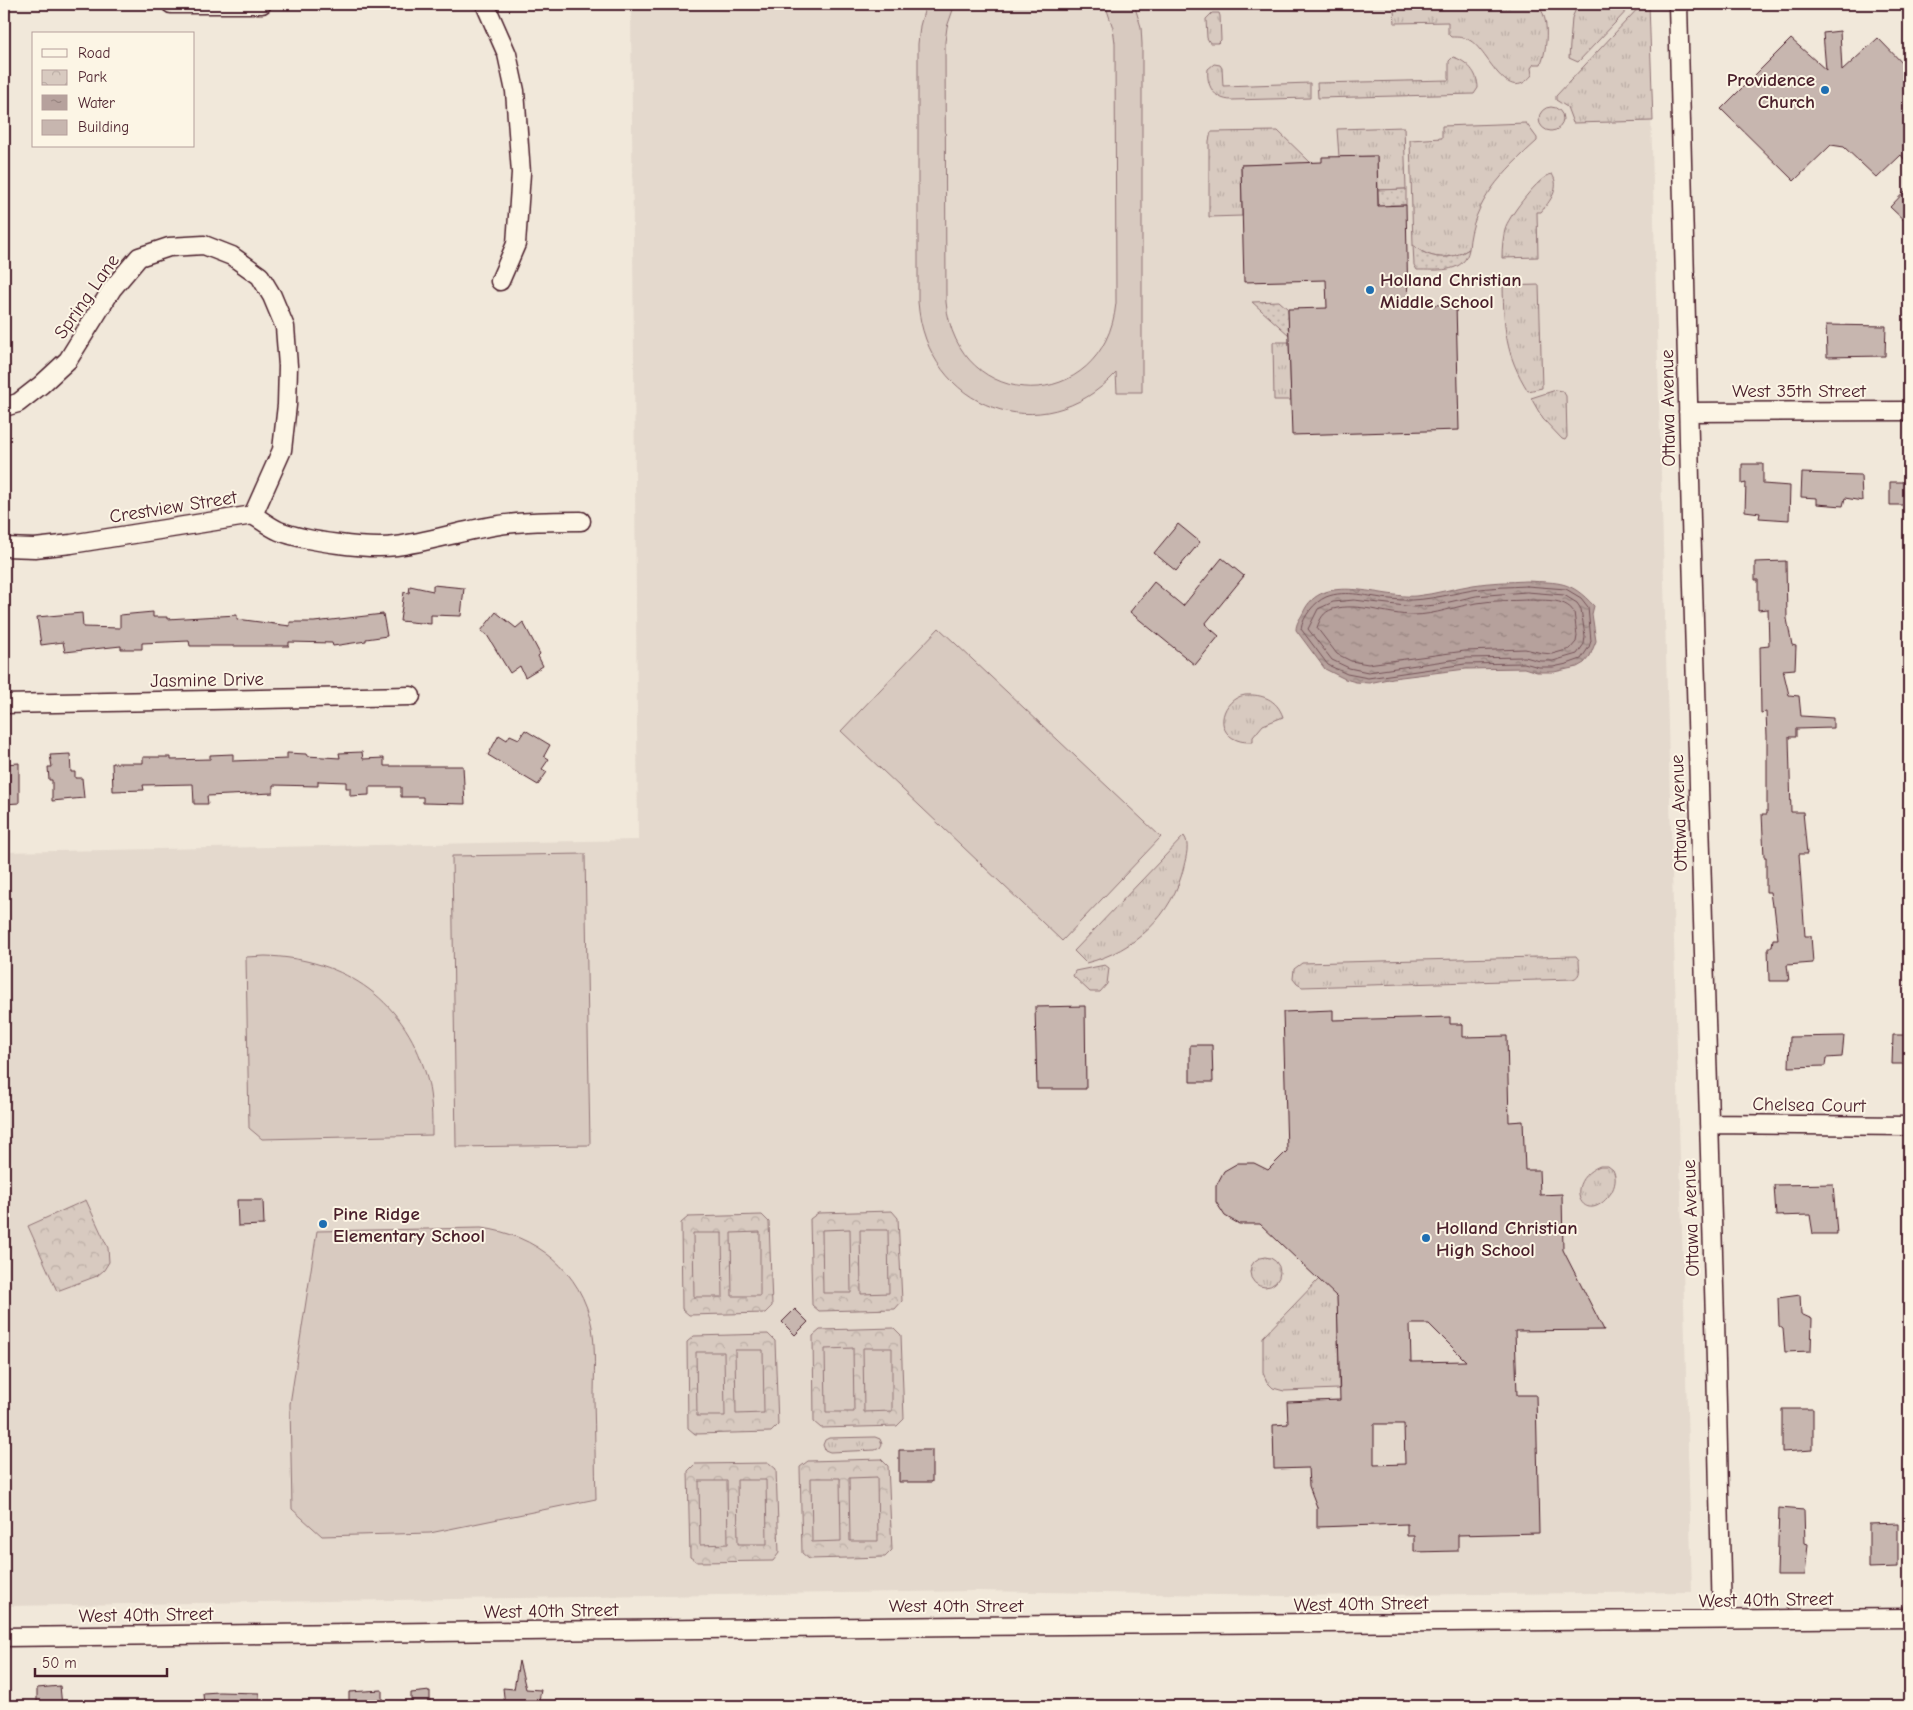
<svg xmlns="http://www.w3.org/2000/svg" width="1913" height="1710" viewBox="0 0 1913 1710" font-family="'Comic Neue',sans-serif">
  <defs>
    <pattern id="grass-tufts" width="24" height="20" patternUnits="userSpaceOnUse" patternTransform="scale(1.25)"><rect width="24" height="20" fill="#d8cac0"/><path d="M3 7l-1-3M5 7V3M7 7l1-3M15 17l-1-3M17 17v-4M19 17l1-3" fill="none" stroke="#bbada5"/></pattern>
    <pattern id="park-crowns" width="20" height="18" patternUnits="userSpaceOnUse" patternTransform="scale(1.25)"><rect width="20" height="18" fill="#d8cac0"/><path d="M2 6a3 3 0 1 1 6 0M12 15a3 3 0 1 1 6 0" fill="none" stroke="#bbada5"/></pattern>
    <pattern id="garden-dots" width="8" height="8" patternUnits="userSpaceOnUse" patternTransform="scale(1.25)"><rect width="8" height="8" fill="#d8cac0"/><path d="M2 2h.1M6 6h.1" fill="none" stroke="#bbada5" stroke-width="1.8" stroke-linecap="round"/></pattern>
    <pattern id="water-ripples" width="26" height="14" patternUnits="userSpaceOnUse" patternTransform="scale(1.25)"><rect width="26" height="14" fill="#b6a19c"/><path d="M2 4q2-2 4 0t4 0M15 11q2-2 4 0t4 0" fill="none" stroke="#96837f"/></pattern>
  </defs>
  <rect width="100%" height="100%" fill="#f1e8da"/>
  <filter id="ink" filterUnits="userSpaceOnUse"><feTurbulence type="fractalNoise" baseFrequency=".02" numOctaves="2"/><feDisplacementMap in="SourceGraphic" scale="10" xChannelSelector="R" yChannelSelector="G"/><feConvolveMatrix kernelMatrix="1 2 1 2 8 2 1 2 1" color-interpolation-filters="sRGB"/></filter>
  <g filter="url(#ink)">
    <path fill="#e4d9cd" d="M631,4H1648L1692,1592L1282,1596L974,1591L4,1606V852L638,840Z"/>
    <path fill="url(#grass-tufts)" stroke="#917476" d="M1501,4C1511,4 1523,2 1533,4C1552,9 1547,51 1541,64H1534L1531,68L1532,75C1507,106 1489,53 1471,41C1465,37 1458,37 1451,37L1448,34V22L1395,23L1394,11L1398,6Z
      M1578,4H1633L1578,62L1569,58L1572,18Z
      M1642,4H1649L1653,121L1573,123L1567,107L1556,100V96Z
      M1212,13H1219L1220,16L1221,40L1218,43H1210L1207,38L1206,19Z
      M1453,57C1467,61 1478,73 1478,88L1474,94L1318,98L1317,83L1449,80V61Z
      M1214,64L1220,65L1222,68L1223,86L1310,83V98L1232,100C1214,100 1206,85 1208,69Z
      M1539 119a12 12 0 1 1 24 0a12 12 0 1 1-24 0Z
      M1526,123L1537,138V141C1504,171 1472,202 1469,249C1450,261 1430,260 1413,245L1410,140L1442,138V126Z
      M1404,127L1406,189L1378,190L1377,156L1339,157L1337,129Z
      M1278,131L1311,163L1241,165L1242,216L1209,217V141L1211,132Z
      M1552,174C1561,188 1550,201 1541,212H1537L1538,257L1502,258C1502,247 1503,236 1506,226C1511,214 1539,176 1552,174Z
      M1539,285L1542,388L1528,391C1505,354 1504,329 1503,286Z
      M1273,342H1289L1291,400H1274Z
      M1556,390L1563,391L1566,396L1567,437L1565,440L1562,439L1543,419L1531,398Z
      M1245,695C1262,694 1277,699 1283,717L1263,725L1253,737V742C1247,742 1242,742 1237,740C1213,731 1222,699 1245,695Z
      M1184,836C1190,844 1186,857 1184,866C1173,915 1135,951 1086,963L1074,951Z
      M1576,956L1579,960C1579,968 1582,976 1573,979L1302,987L1297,984L1293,979L1294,969L1302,963Z
      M1105,965L1109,968L1107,984L1100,992H1090L1073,976L1075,971Z
      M1600,1166H1608L1613,1170C1617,1178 1615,1186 1611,1193C1584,1231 1560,1182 1600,1166Z
      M1250 1272a15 15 0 1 1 30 0a15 15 0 1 1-30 0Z
      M1337,1278L1339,1389L1284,1391L1273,1388L1267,1382L1263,1373V1337L1319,1279Z
      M875,1437L880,1439L882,1444L880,1448L875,1450L830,1452L825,1450L823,1445L825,1440L829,1438Z"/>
    <path fill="url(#park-crowns)" stroke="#917476" d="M86,1200L108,1248L109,1262L104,1270L97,1276L57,1291L28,1226Z
      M892,1211L898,1218L902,1301L895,1309L819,1311L812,1305L810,1219L818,1213Z
      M762,1215L769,1222L772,1306L765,1313L689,1315L682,1309L681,1223L688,1217Z
      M894,1328L901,1335L904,1419L897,1426L821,1428L814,1422L813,1336L820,1330Z
      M768,1334L775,1341L778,1425L771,1432L695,1434L688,1428L687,1342L694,1336Z
      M881,1459L888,1466L892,1550L885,1557L809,1559L802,1553L800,1467L808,1461Z
      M769,1463L776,1469L779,1553L773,1561L697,1562L690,1557L688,1471L695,1464Z"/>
    <path fill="url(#garden-dots)" stroke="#917476" d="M1406,189V205H1390L1379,213L1378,190Z
      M1413,245C1430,260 1450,261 1469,249C1465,273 1440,270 1421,270H1417L1414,265Z
      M1279,301L1288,309L1289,335L1252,302Z"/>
    <path fill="#d8cac0" stroke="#917476" d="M926,4H955L947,27L945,42L946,302C956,415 1105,416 1116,303L1115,43L1113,28L1105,4H1134L1141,27L1142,44V392H1117L1116,373C1043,452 926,409 918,302V44L920,26Z
      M939,628L1161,837L1062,941L841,731Z
      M585,854L590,1145L456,1147L452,856Z
      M265,956C345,958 408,1001 428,1082C432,1099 432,1117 432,1135L262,1139L249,1128L246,957Z
      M481,1228C535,1234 582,1271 592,1327C596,1351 594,1376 594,1399C595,1433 595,1466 596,1499L430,1533L322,1536L292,1509L290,1404L317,1231Z
      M850,1229L851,1293H823L822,1230Z
      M860,1230H888L889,1293L861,1294Z
      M760,1232V1296H732L731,1233Z
      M693,1233H722L723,1297H694Z
      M853,1348L854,1412H826L825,1349Z
      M863,1348H892V1411L864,1412Z
      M735,1350H763L764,1413L736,1414Z
      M696,1352H724L725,1416H697Z
      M877,1477L878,1541H850L849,1478Z
      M811,1478H840L841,1541L812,1542Z
      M737,1480H766L767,1544H738Z
      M699,1481H727L728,1544L700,1545Z"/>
    <path fill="url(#water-ripples)" stroke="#8b6d6f" d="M1527,581C1560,583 1570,580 1594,606L1592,614L1596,641L1590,656L1584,663L1577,667L1554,672H1537L1524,668L1466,669L1393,678L1369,683L1356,682L1345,679L1325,669L1296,630C1296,623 1300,619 1303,613C1321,570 1383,599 1416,596C1436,594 1454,588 1473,585C1490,582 1509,582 1527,581Z"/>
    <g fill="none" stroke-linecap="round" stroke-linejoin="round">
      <path stroke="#755358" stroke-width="1" d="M1527,586L1566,589L1581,598L1588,607L1591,641L1589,647L1581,659L1567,664L1553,667H1539L1524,663L1465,664L1368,678L1347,674L1328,665L1301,629C1303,617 1314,602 1326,597C1346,589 1369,597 1390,599C1420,603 1445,595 1473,590C1491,587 1509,587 1527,586Z
        M1527,592L1564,595L1577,603L1581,609L1585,636L1584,644L1577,654L1553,661H1540L1525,657L1465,658L1368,672L1349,668L1332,660L1308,629L1318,609L1333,602L1354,600L1414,607L1436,605L1476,596Z
        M1527,600C1542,601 1564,597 1574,612L1577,636L1576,642L1570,649L1552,654L1542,653L1525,649L1465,651L1368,664L1351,661L1337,654L1317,628C1320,619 1323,612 1333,609C1359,602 1387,615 1413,615C1435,615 1456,606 1477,603C1493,600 1511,601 1527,600Z"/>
    </g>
    <path fill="#c7b6af" stroke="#4a1f2b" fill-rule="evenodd" d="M1840,31L1842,71L1878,38L1909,70V165L1901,155L1877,178L1844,147L1831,145L1794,181L1721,109L1791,39L1826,70L1823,33Z
      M1377,156L1378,206L1406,205L1408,306L1456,304L1459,430L1292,435L1288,309L1327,308L1326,280L1244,282L1241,165L1322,162V157Z
      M1909,187V225L1890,207Z
      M1826,325L1886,326L1885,356L1827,357Z
      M1742,464H1763V484L1790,486L1789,520L1759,518L1760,513L1745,511L1746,483L1742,484Z
      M1802,473L1861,475L1862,501L1845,498L1843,506L1817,504V498L1801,497Z
      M1890,482H1909V505H1890Z
      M1178,524L1200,542L1176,571L1154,553Z
      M1222,558L1244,576L1205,624L1219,636L1195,665L1130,612L1154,582L1183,606Z
      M1786,561L1787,619L1792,645L1796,646L1795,669L1783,670L1789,695L1799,696L1801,716L1833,718V728L1796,729V737H1789L1791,812H1803L1807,854H1799L1805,936H1811L1813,963L1787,965L1789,981H1769L1768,947H1772L1773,939H1778L1774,906H1772L1770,892H1766V857H1764L1762,814H1767V736L1766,712L1761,713L1760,647L1769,646L1768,609L1758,610V580H1755V562Z
      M433,585L464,588L461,616L431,615V624L400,621L404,592L409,593L410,586L433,591Z
      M153,612V617H167V619L237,615V619L290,626V622H314L383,614L387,636L366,639V641L333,646L332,643L289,642V646H190L189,641L142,643V649H121V646L65,652L63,642L41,645L37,617L82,613L83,627L120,628V615Z
      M496,612L516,628L523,622L540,654L538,656L543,666L525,677L520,666L510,673L487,635L481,631Z
      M525,730L550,745L544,756L549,759L542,769L547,772L538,785L488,755L499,735L507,740L510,735L519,739Z
      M362,752L363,759L384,758V766H463L465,804L423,803V797H401V787H369V795L350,796V788H346V782L318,781V786L273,785V793L207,796L208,804H194L193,784L143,785L144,790L113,791L112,763H143V757H171V760L210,759V755L233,754V761L287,759V753L306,754L307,756L340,758L339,753Z
      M70,754L71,772H75V778H82L84,798L52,801V780H49L48,767H52L50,755Z
      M19,763V803L4,804V764Z
      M1085,1006L1086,1089H1037L1035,1007Z
      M1333,1010V1020L1450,1017V1024H1463V1037L1507,1036L1509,1122L1523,1121L1525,1170H1539L1540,1195L1562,1194L1563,1250L1604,1330L1515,1331L1517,1395H1536L1539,1533L1458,1535V1551L1414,1552V1536H1407V1524L1317,1527V1507L1309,1486L1308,1468L1274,1469L1273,1425L1288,1424L1287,1402L1340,1400L1337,1297L1260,1224H1239L1225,1216L1216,1202V1186L1224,1171L1238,1163H1254L1268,1170L1287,1151L1283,1012ZM1410,1324H1429L1466,1361L1411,1362ZM1374,1424H1404L1405,1464L1374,1465Z
      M1893,1035H1909V1064H1892Z
      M1844,1036L1842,1057L1826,1058L1825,1066L1789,1067L1790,1037Z
      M1190,1045H1212L1213,1082H1190Z
      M1833,1184L1837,1234H1813L1810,1215L1776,1216L1774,1185Z
      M237,1200H263L264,1225L238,1226Z
      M1800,1295L1801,1314L1812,1319L1811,1351L1785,1352L1783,1329L1779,1326L1778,1298Z
      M795,1309L808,1322L795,1335L782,1322Z
      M1782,1409H1813V1450L1782,1452Z
      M899,1450H932V1482H899Z
      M1779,1508L1804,1510L1805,1543L1808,1544L1805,1575H1777Z
      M1898,1523V1567L1869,1568V1524Z
      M519,1661L526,1689L541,1690L538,1706H505L503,1688L514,1689Z
      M60,1686L62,1706H37V1688Z
      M382,1690V1706H349V1692Z
      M430,1691V1706H411V1693Z
      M219,1692L259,1693V1706H204L203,1693Z"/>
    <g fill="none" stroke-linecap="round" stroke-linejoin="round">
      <g stroke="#4a1f2b" stroke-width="21">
        <path id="minor" d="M171,4H262
          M485,4L507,54L515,91L521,173L516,244L500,281
          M1678,4L1691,520L1715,1320L1722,1620
          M4,407L18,403L41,385L68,360L112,289L139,257L169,247L204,245L232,256L260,276L272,296L285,327L288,366L287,405L282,450L253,515
          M1688,412L1909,411
          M4,547L35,548L71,544L253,515C261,520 270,527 279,531C305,541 368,550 396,546C429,542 460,531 493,526C522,521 552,521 581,521
          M4,704L411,696
          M1709,1124L1909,1126
          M4,1637L962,1626L1909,1618"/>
      </g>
      <use href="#minor" stroke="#fcf5e5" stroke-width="18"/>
    </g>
  </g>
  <g fill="#1f6fb2" stroke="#fcf5e5" stroke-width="2">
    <circle cx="1825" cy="90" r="5"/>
    <circle cx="1370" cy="290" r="5"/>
    <circle cx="323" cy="1224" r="5"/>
    <circle cx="1426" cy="1238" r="5"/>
  </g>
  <g text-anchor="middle" stroke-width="4" stroke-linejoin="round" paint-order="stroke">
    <g font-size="19" font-weight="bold" fill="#4a1f2b" stroke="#fcf5e5" text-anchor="start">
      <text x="1815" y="86" text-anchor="end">Providence<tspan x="1815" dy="22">Church</tspan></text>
      <text x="1380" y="286">Holland Christian<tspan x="1380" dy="22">Middle School</tspan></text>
      <text x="333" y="1220">Pine Ridge<tspan x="333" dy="22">Elementary School</tspan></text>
      <text x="1436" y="1234">Holland Christian<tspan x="1436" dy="22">High School</tspan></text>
    </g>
    <g font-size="19" fill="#4a1f2b" stroke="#fcf5e5">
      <text transform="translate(86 296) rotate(-55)" y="7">Spring Lane</text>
      <text x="1799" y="397">West 35th Street</text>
      <text transform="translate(1667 408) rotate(-91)" y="7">Ottawa Avenue</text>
      <text transform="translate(173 506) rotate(-9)" y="7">Crestview Street</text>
      <text transform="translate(207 679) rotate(-1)" y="7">Jasmine Drive</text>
      <text transform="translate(1678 813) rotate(-92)" y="7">Ottawa Avenue</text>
      <text transform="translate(1809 1104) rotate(1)" y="7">Chelsea Court</text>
      <text transform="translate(1690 1218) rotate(-92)" y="7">Ottawa Avenue</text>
      <text transform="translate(1766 1599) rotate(-1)" y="7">West 40th Street</text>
      <text transform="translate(1361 1603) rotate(-1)" y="7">West 40th Street</text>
      <text x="956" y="1612">West 40th Street</text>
      <text transform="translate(551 1610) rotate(-1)" y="7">West 40th Street</text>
      <text transform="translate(146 1614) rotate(-1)" y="7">West 40th Street</text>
    </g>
  </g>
  <rect width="1913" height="1710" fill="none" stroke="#fcf5e5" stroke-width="20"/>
  <rect x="10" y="10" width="1893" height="1690" fill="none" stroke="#4a1f2b" stroke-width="2" filter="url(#ink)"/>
  <rect x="32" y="32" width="162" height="115" fill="#fcf5e5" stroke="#b59f9b"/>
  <rect x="42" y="49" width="25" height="8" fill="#fcf5e5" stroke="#b59f9b"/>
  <text x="78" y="58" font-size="15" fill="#4a1f2b">Road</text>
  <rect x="42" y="70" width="25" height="15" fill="url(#park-crowns)" stroke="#b59f9b"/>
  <text x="78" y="82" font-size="15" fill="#4a1f2b">Park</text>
  <rect x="42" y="95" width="25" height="15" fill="url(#water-ripples)" stroke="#b59f9b"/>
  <text x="78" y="108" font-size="15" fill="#4a1f2b">Water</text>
  <rect x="42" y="120" width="25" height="15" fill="#c7b6af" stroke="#b59f9b"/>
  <text x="78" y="132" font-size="15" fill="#4a1f2b">Building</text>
  <path d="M35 1668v8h132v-8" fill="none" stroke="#4a1f2b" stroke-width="2.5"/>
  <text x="42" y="1668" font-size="15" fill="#4a1f2b" stroke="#fcf5e5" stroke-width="4" paint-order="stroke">50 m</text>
</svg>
